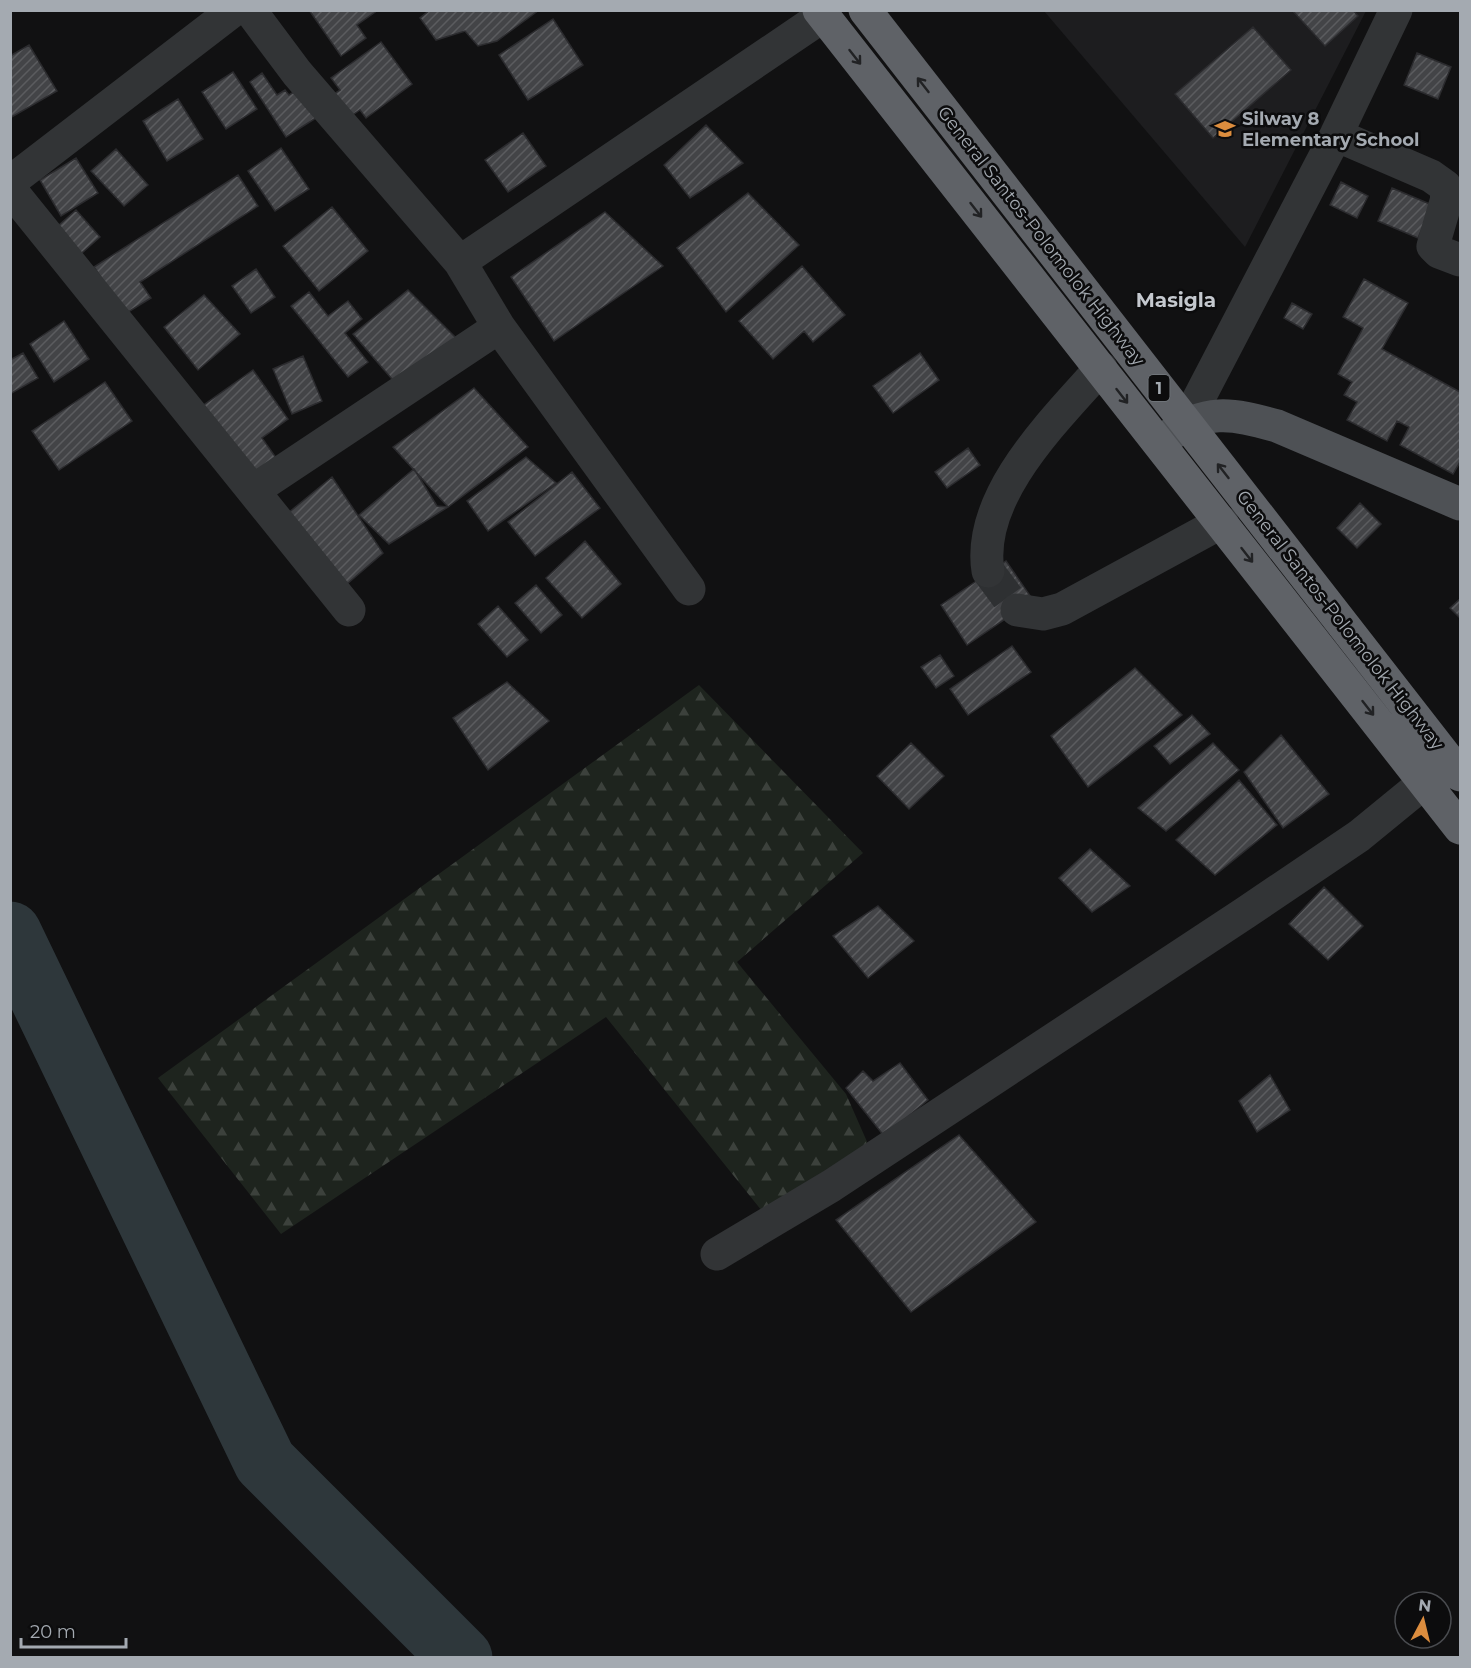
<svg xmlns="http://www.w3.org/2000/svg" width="1471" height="1668" viewBox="0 0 1471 1668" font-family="Montserrat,sans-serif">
  <defs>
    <pattern id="forest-firs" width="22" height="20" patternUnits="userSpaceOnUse" patternTransform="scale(1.5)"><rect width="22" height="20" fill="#1e241e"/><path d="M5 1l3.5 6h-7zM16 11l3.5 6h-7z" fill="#3c413c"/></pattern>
    <pattern id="building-hatch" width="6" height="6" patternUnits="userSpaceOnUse" patternTransform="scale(1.5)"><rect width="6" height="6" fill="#434447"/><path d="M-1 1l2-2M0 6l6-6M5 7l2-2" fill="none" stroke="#5b5c5f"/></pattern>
  </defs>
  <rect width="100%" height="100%" fill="#111112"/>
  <path fill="#1d1d1f" d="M1044,11H1366L1245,247Z"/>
  <path fill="url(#forest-firs)" d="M699,685L863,853L737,962L846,1094L872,1153L770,1221L606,1017L281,1234L158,1078Z"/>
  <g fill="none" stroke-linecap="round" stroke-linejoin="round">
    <path stroke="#2e373b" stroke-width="63" d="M10,933L265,1462L461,1658"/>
  </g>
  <path fill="url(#building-hatch)" stroke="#2b2b2e" stroke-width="1.5" d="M309,10H378L357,25L366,38L341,56Z
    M430,10H539L497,41L478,46L465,31L436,40L420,18Z
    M1292,10H1353L1358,16L1325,46Z
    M553,19L583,65L528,100L499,55Z
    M1253,27L1291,70L1213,138L1175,94Z
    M381,42L412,84L366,118L360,110L348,118L331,96L340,90L331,78Z
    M29,45L57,91L10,118V56Z
    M1417,53L1451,67L1438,99L1404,85Z
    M233,72L257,109L226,129L202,92Z
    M262,73L277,95L285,90L289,95L297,90L316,118L286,137L250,82Z
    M178,99L203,139L167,161L143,121Z
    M706,125L743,163L690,198L664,165Z
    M523,133L546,166L508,192L485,160Z
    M281,148L309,189L275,211L248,171Z
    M116,149L148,185L124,206L91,171Z
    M76,158L98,193L61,216L40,180Z
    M238,175L258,206L140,282L151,298L125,314L94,267Z
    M1341,182L1368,196L1357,218L1330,205Z
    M1392,188L1432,205L1418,238L1378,221Z
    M748,193L799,245L726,312L677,248Z
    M332,207L368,251L319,291L283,246Z
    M76,210L100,237L75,259L50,233Z
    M605,212L663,266L554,341L511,277Z
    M802,266L845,315L813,342L804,331L773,359L739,321Z
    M256,269L275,297L251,313L232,286Z
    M1364,279L1408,303L1382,349L1460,392V462L1453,474L1400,445L1409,427L1397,421L1387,441L1347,420L1357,402L1344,395L1352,382L1338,374L1363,328L1343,317Z
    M408,290L456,338L398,386L353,334Z
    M309,292L328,316L348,301L362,319L345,333L368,362L348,377L291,306Z
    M204,295L240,334L198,370L164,327Z
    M1292,303L1312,314L1303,329L1284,318Z
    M64,321L89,359L54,382L30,344Z
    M23,353L38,378L10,394V360Z
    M920,353L939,380L893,413L873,386Z
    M303,356L322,401L292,414L273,369Z
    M253,370L288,419L262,438L279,462L251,482L198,409Z
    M105,382L132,421L59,470L32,431Z
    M474,388L528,447L448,507L393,447Z
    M968,448L980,465L947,488L935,472Z
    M526,457L556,483L488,531L467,501Z
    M414,469L437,506L448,507L389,544L359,515Z
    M572,472L600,508L535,556L508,522Z
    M332,477L383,553L340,590L282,518Z
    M1360,503L1381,524L1357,548L1337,528Z
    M585,541L621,584L582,618L546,578Z
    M1006,561L1033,600L967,645L941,605Z
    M536,585L562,615L541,633L515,603Z
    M1460,599V618L1450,608Z
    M498,606L528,640L507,657L478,624Z
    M1012,646L1031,672L968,715L950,689Z
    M940,655L954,676L936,688L921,667Z
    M1135,668L1182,715L1088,787L1051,736Z
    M507,682L549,721L488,770L453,718Z
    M1192,715L1210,734L1170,764L1154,746Z
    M1281,735L1329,794L1283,828L1244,772Z
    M911,743L944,776L909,809L877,776Z
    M1213,743L1239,770L1166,831L1138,808Z
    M1239,780L1277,825L1215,875L1176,840Z
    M1090,849L1130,886L1092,912L1059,878Z
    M1324,887L1363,926L1328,960L1289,924Z
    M878,906L914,941L868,978L833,936Z
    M900,1063L928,1100L884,1136L846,1088L863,1071L873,1081Z
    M1270,1075L1290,1110L1257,1132L1239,1101Z
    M959,1135L1036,1222L911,1312L836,1220Z"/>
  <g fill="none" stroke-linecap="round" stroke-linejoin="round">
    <path stroke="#2e3032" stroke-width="33" stroke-dasharray="33 16" stroke-linecap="butt" d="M988,571L1017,610"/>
    <path stroke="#323436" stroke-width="33" d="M250,10L297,73L460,262L499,327L689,589
      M1336,135L1431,176L1445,186L1447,198L1433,246L1439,252L1460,260
      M10,182L234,10
      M10,189L349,610
      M460,262L823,16
      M1186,423L1336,135L1396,10
      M254,490L499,327
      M988,571C976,496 1055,420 1101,368
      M1017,610L1043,614L1062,609L1222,522
      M717,1254L831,1186L1245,913L1359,836L1425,782"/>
    <path stroke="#4e5155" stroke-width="33" d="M1166,438C1205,408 1231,413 1277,426L1460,504"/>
    <path stroke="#5f6267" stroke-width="33" d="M819,10L1460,828
      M865,10L1460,775"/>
  </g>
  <defs><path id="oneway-shaft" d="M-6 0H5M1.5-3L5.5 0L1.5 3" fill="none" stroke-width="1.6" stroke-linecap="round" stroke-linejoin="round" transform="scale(1.5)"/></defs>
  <g stroke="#212224">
    <use href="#oneway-shaft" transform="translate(855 57) rotate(52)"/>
    <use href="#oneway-shaft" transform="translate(923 85) rotate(-128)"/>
    <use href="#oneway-shaft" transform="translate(976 210) rotate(52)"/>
    <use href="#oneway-shaft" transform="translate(1122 396) rotate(52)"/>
    <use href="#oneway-shaft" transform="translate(1223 471) rotate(-128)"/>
    <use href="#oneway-shaft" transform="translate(1247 555) rotate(52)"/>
    <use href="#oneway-shaft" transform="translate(1368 708) rotate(52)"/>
  </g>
  <defs>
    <g id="school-bare" transform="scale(1.62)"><path d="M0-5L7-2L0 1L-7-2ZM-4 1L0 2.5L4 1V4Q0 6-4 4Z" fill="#dc8d3e" stroke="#0c0c0d" stroke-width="2.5" paint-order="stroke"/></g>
  </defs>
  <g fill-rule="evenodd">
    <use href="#school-bare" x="1225" y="129"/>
  </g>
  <g text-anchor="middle" stroke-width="5" stroke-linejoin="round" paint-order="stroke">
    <rect fill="#0c0c0d" stroke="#767b80" stroke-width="1.5" x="1148.5" y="375" width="21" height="26" rx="4.5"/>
    <g font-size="16" font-weight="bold" fill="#a4aab1">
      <text x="1159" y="394">1</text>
    </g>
    <g font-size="18" font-weight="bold" fill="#a4aab1" stroke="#0c0c0d" text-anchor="start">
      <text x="1242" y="125">Silway 8<tspan x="1242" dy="21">Elementary School</tspan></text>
    </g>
    <g font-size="18" fill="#a4aab1" stroke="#0c0c0d">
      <text transform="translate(1041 236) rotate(52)" y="6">General Santos-Polomolok Highway</text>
      <text transform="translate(1340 620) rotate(52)" y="6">General Santos-Polomolok Highway</text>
    </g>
    <g font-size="20" font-weight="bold" fill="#c4c8ce" stroke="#0c0c0d">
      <text x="1176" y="307">Masigla</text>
    </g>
  </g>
  <rect width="1471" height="1668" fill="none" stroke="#a4aab1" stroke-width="24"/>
  <g transform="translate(1423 1620) rotate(7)"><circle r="28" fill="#0c0c0d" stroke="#494b4f" stroke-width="1.5"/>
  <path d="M0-4.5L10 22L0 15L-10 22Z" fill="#dc8d3e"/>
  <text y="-9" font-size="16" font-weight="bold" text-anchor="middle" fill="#a4aab1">N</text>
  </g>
  <path d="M21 1638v9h105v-9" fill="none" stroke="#a4aab1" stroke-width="3"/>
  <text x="30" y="1638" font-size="18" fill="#a4aab1" stroke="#0c0c0d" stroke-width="4.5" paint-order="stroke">20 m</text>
</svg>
